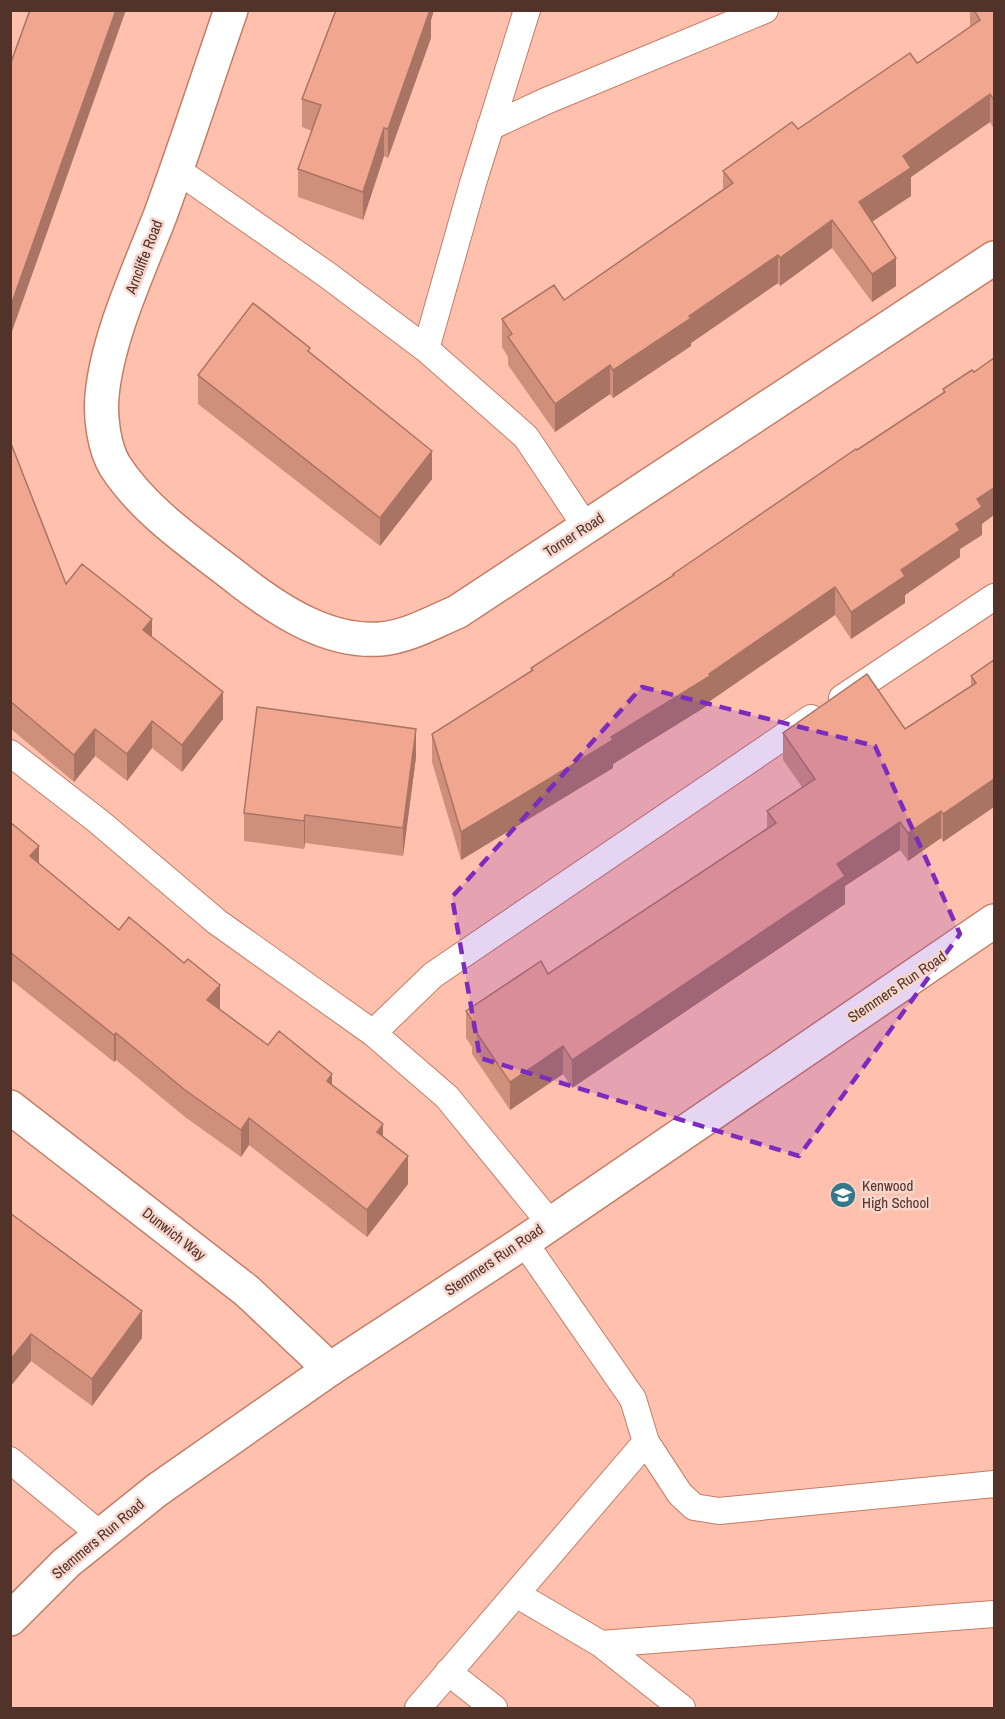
<svg xmlns="http://www.w3.org/2000/svg" width="1005" height="1719" viewBox="0 0 1005 1719" font-family="'Archivo Narrow',sans-serif">
  <rect width="100%" height="100%" fill="#ffc1ae"/>
  <g fill="none" stroke-linecap="round" stroke-linejoin="round">
    <g stroke="#c47c66" stroke-width="28">
      <path id="lane" d="M490,127L546,101L765,10
        M177,170L326,274L426,349L526,437L586,527
        M426,349L473,183L527,10
        M842,698L994,597
        M10,753L98,821L217,922L373,1033L433,975L811,718
        M373,1033L447,1097L550,1223
        M524,1242L633,1399L646,1442L680,1494L694,1507L719,1511L994,1484
        M10,1460L101,1535
        M516,1594L601,1644L682,1708
        M601,1644L994,1614
        M448,1672L494,1708
        M418,1708L646,1442"/>
    </g>
    <g stroke="#c47c66" stroke-width="36">
      <path id="street" d="M231,10C207,79 185,148 160,216C139,270 107,338 102,396C100,417 104,448 115,466C146,514 198,547 242,582C281,612 329,643 381,639C407,637 433,622 457,612L994,258
        M10,1107L247,1291L330,1369"/>
    </g>
    <g stroke="#c47c66" stroke-width="36">
      <path id="secondary" d="M10,1619L66,1563L157,1490L330,1369L524,1242L994,921"/>
    </g>
    <use href="#lane" stroke="#fff" stroke-width="26"/>
    <use href="#street" stroke="#fff" stroke-width="33"/>
    <use href="#secondary" stroke="#fff" stroke-width="33"/>
  </g>
  <path fill="#cf8f7b" d="M336,10H434L431,20V38L388,158L384,156L363,220L298,197V169L312,131L302,127V99Z
    M970,10H994V129L990,122L911,177V196L872,222L896,286L872,302L832,248L780,286L778,283L691,343V346L613,398L610,394L555,432L508,365V357L502,347V319L564,300L723,189V171L919,62L970,27Z
    M972,370L982,535L960,549V557L905,595V603L851,639L835,615L710,701V704L613,764V768L461,860L432,762V734L531,672V668L673,576V574L943,393V389Z
    M198,375L432,479L380,546L198,404Z
    M10,441L66,584L152,636L223,719L182,772L152,748L127,781L95,756L74,782L10,728Z
    M994,660L943,842L941,838L908,861L900,850L845,886V904L572,1088L563,1074L510,1110L472,1054V1047L466,1038V1011L548,974L767,828V811L802,787L783,760V733L905,729L971,686V676Z
    M416,757L403,856L305,843L304,849L244,841V813Z
    M10,822L39,864L119,930L220,1009L268,1045L332,1085L383,1137L408,1184L367,1237L249,1145L241,1157L185,1117L116,1060L114,1062L10,979Z
    M10,1213L142,1338L92,1406L31,1361L10,1387Z"/>
  <path fill="#a97464" d="M116,10H126L10,337V308Z
    M425,10H434L431,20V38L388,158V129Z
    M990,94V122L911,177V196L859,230V202L903,156Z
    M384,128V156L363,220V192Z
    M832,220V248L780,286V258Z
    M778,255V283L691,343V346L613,398V370L689,316Z
    M896,258V286L872,302V274Z
    M610,365V394L555,432V404Z
    M432,451V479L380,546V518Z
    M994,488V515L982,524V535L960,549V557L905,595V603L851,639V612L956,524L977,499Z
    M835,587V615L710,701V704L613,764V768L461,860V832L611,737L709,674Z
    M152,619V646L143,630Z
    M223,692V719L182,772V745Z
    M152,721V748L127,781V754Z
    M95,729V756L74,782V755Z
    M416,729V757L403,856V828Z
    M994,779V807L943,842V814Z
    M941,811V838L908,861V833Z
    M305,815V843L304,849V821Z
    M900,822V850L845,886V904L572,1088V1060L837,864Z
    M39,846V873L30,856Z
    M220,985V1012L207,1000Z
    M116,1033V1060L114,1062V1035Z
    M563,1046V1074L510,1110V1082Z
    M332,1074V1101L327,1081Z
    M249,1118V1145L241,1157V1130Z
    M383,1124V1151L377,1132Z
    M408,1156V1184L367,1237V1210Z
    M142,1311V1338L92,1406V1379Z
    M31,1334V1361L10,1387V1360Z"/>
  <path fill="#f1a68f" stroke="#a97464" stroke-width="1.5" d="M30,10H116L10,308V65Z
    M336,10H430L388,129L384,128L363,192L298,169L321,105L302,99Z
    M974,10H994V100L990,94L903,156L911,168L859,202L896,258L872,274L832,220L780,258L778,255L689,316L691,318L613,370L610,365L555,404L508,337L512,334L502,319L554,285L564,300L733,183L723,171L792,122L798,129L910,53L917,63L919,62L980,20Z
    M253,303L310,348L308,351L432,451L380,518L198,375Z
    M994,358V488L977,499L982,507L956,524L960,530L901,570L905,576L851,612L835,587L709,674L710,676L611,737L613,740L461,832L432,734L533,670L531,668L674,575L673,574L856,449L857,450L945,392L943,389L972,370L974,372Z
    M10,441L66,584L82,564L152,619L143,630L223,692L182,745L152,721L127,754L95,729L74,755L10,701Z
    M994,660V779L943,814L941,811L908,833L900,822L837,864L845,876L572,1060L563,1046L510,1082L472,1026L475,1024L466,1011L541,961L548,974L776,823L767,811L815,779L783,733L867,674L905,729L976,683L971,676Z
    M257,707L416,729L403,828L305,815L304,821L244,813Z
    M10,822L39,846L30,856L119,930L129,917L184,963L188,959L220,985L207,1000L268,1045L279,1031L332,1074L327,1081L383,1124L377,1132L408,1156L367,1210L249,1118L241,1130L185,1090L116,1033L114,1035L10,952Z
    M10,1213L142,1311L92,1379L31,1334L10,1360Z"/>
  <path fill="#7b2cbf" fill-opacity="0.2" stroke="#7b2cbf" stroke-width="4.5" stroke-dasharray="12 8" stroke-linejoin="round" d="M642,687L875,746L960,934L799,1156L480,1058L452,897Z"/>
  <defs>
    <g id="school-disc" transform="scale(1.35)"><circle r="9.5" fill="#367889" stroke="#f6d6cd"/><path d="M0-5L7-2L0 1L-7-2ZM-4 1L0 2.5L4 1V4Q0 6-4 4Z" fill="#fff"/></g>
  </defs>
  <g fill-rule="evenodd">
    <use href="#school-disc" x="843" y="1195"/>
  </g>
  <g text-anchor="middle" stroke-width="5" stroke-linejoin="round" paint-order="stroke">
    <g font-size="15" fill="#52332a" stroke="#f6d6cd">
      <text transform="translate(144 257) rotate(-69)" y="5">Arncliffe Road</text>
      <text transform="translate(574 535) rotate(-33)" y="5">Torner Road</text>
      <text transform="translate(897 987) rotate(-34)" y="5">Stemmers Run Road</text>
      <text transform="translate(174 1234) rotate(38)" y="5">Dunwich Way</text>
      <text transform="translate(494 1260) rotate(-34)" y="5">Stemmers Run Road</text>
      <text transform="translate(98 1539) rotate(-40)" y="5">Stemmers Run Road</text>
    </g>
    <g font-size="15" fill="#52332a" stroke="#f6d6cd" text-anchor="start">
      <text x="862" y="1191">Kenwood<tspan x="862" dy="17">High School</tspan></text>
    </g>
  </g>
  <rect width="1005" height="1719" fill="none" stroke="#52332a" stroke-width="24"/>
</svg>
